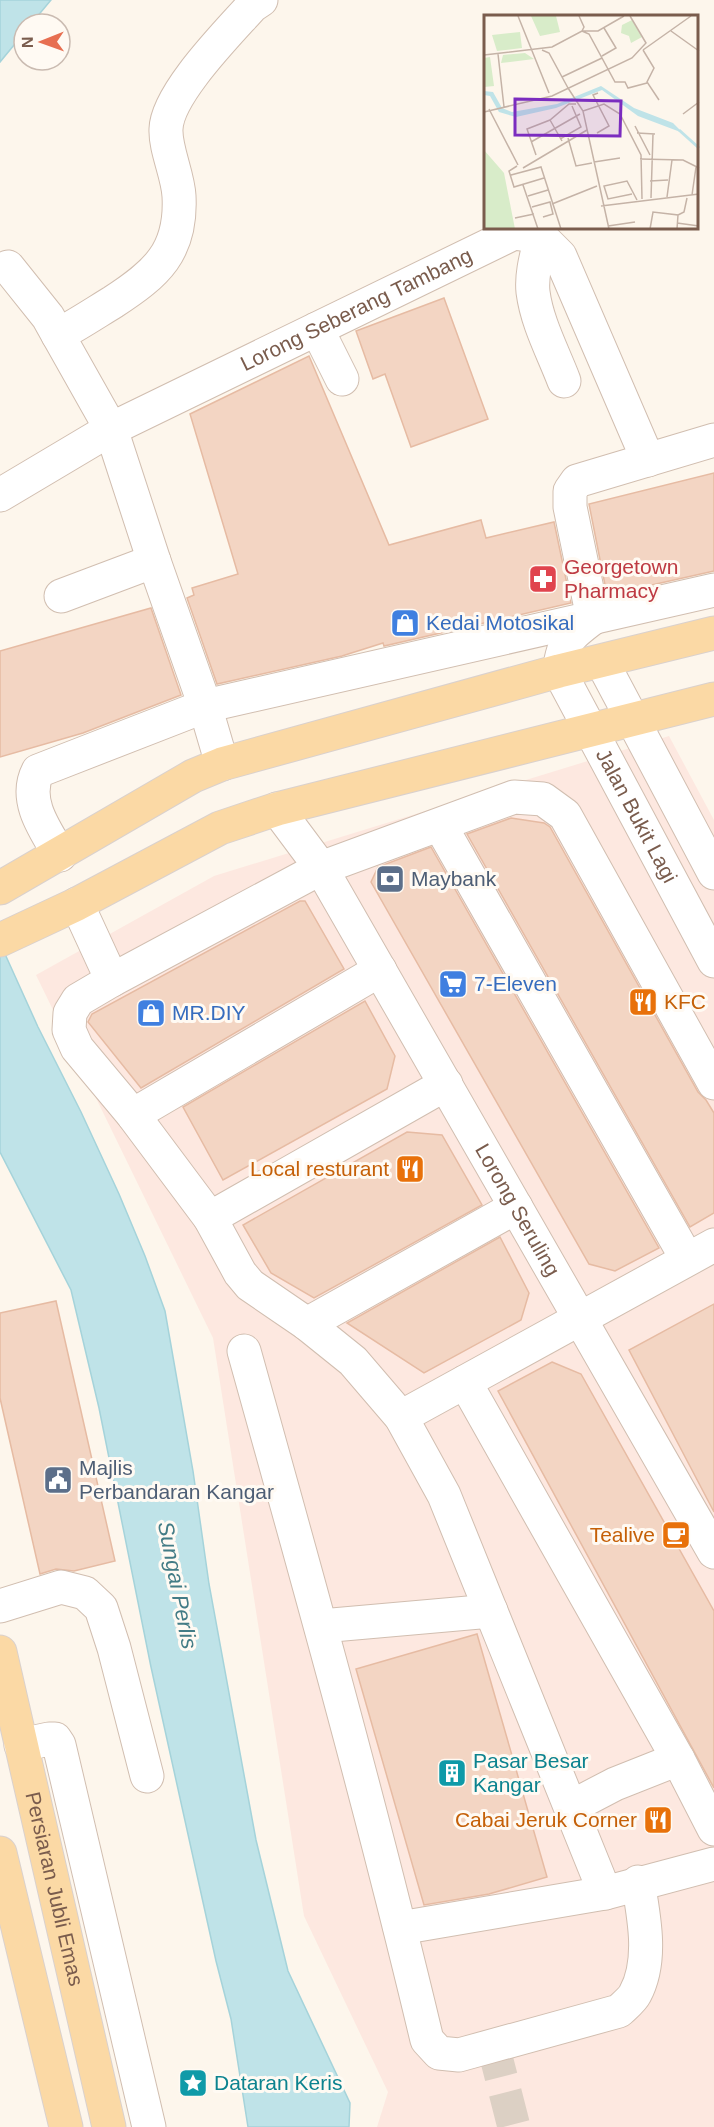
<svg xmlns="http://www.w3.org/2000/svg" width="714" height="2127" viewBox="0 0 714 2127" font-family="Helvetica,sans-serif">
  <rect width="100%" height="100%" fill="#fdf6ec"/>
  <path fill="#fde8e0" d="M669,736L714,820V2127H377L388,2092L304,1916L213,1338L36,975L214,876Z"/>
  <path fill="#bfe3e8" stroke="#a5d3da" stroke-width="1.5" d="M0,0H51L31,24H24V33L0,62Z
    M0,943L38,1027L81,1112L119,1194L145,1256L165,1311L193,1471L209,1584L256,1840L288,1971L350,2103L349,2127H248L231,2019L216,1961L151,1667L99,1408L71,1290L0,1152Z"/>
  <path fill="#f3d5c3" stroke="#e6bba3" stroke-width="1.5" d="M444,298L488,419L411,447L385,374L373,379L356,331Z
    M309,356L389,545L481,520L486,538L554,522L571,603L384,646L383,643L342,656L217,684L187,598L194,595L192,588L238,574L190,414Z
    M714,473V571L607,595L589,504Z
    M151,608L181,695L83,733L0,757V651Z
    M511,818L544,823L550,827L698,1092L706,1100L714,1113V1213L690,1227L467,834Z
    M431,847L659,1248L615,1271L589,1264L371,882L378,867Z
    M300,901H305L344,969L141,1088L88,1022L92,1014Z
    M365,1001L395,1056L387,1089L223,1180L183,1107Z
    M407,1132L442,1135L482,1205L314,1298L271,1273L243,1225Z
    M500,1237L529,1293L521,1320L424,1373L347,1323Z
    M56,1301L115,1561L74,1571L56,1569L40,1574L0,1398V1313Z
    M714,1304V1512L629,1350Z
    M552,1362L581,1374L714,1611V1788L498,1391Z
    M477,1634L547,1877L489,1894L424,1905L356,1669Z"/>
  <g fill="none" stroke-linecap="round" stroke-linejoin="round">
    <path stroke="#dcd0c4" stroke-width="33" stroke-dasharray="33 16" stroke-linecap="butt" d="M493,2045L514,2127"/>
    <g stroke="#d1beb0" stroke-width="35">
      <g id="minor">
        <path d="M541,237C537,254 531,274 533,292C537,323 553,352 564,381"/>
        <path d="M8,267L48,317L58,335"/>
        <path d="M317,329L342,379"/>
        <path id="s1" d="M0,495L111,429L514,233L541,237L560,256L648,460"/>
        <path d="M61,596L154,561"/>
        <path id="s2" d="M593,618C568,637 564,639 559,671L714,961"/>
        <path d="M593,618L570,507V491L577,481L714,440"/>
        <path d="M602,662L714,873"/>
        <path d="M222,764L205,706L154,561L111,429L58,335C77,325 95,313 113,302C156,274 182,252 179,196C178,175 165,149 166,129C167,94 228,33 252,6L261,0"/>
        <path id="s3" d="M277,809L321,868L714,1552"/>
        <path d="M440,825L687,1259"/>
        <path d="M60,855C45,830 23,800 38,771L205,706L714,590"/>
        <path d="M77,904L112,980"/>
        <path d="M133,1115L380,970"/>
        <path d="M210,1218L446,1084"/>
        <path d="M307,1324L516,1207"/>
        <path d="M244,1351C308,1580 372,1809 427,2040L439,2053L459,2055L619,2011C624,2006 632,2000 635,1994C653,1961 644,1917 638,1882"/>
        <path d="M465,1382L678,1759L714,1829"/>
        <path d="M401,1417L714,1245"/>
        <path d="M0,1606L61,1587L85,1593L101,1608L114,1648L147,1776"/>
        <path d="M321,1626L491,1611"/>
        <path d="M21,1745L49,1739H55L59,1745L149,2127"/>
        <path d="M571,1807L615,1784L678,1759"/>
        <path d="M605,1893L444,1495L401,1417L353,1361L307,1324L250,1285L240,1273L210,1218L133,1115L77,1048L69,1030L70,1013L78,1000L112,980L321,868L514,797L543,799L565,815L714,1083"/>
        <path d="M400,1928L605,1893L714,1864"/>
      </g>
    </g>
    <g stroke="#dad1cd" stroke-width="35">
      <g id="major">
        <path d="M0,888L193,776L222,764L559,671L714,633"/>
        <path d="M0,940L77,904L220,828L277,809L714,699"/>
        <path id="s4" d="M0,1652L109,2127"/>
        <path d="M0,1853L66,2127"/>
      </g>
    </g>
    <use href="#minor" stroke="#fff" stroke-width="33"/>
    <use href="#major" stroke="#fbd9a5" stroke-width="33"/>
  </g>
  <defs>
    <g id="pharmacy-square" transform="scale(1.5)"><rect x="-9" y="-9" width="18" height="18" rx="4" fill="#e0444e" stroke="#fffaf3"/><path d="M-2-6h4v4h4v4h-4v4h-4v-4h-4v-4h4Z" fill="#fff"/></g>
    <g id="shop-square" transform="scale(1.5)"><rect x="-9" y="-9" width="18" height="18" rx="4" fill="#3f7fe0" stroke="#fffaf3"/><path d="M-5-2.5h2.3a2.7 3.5 0 0 1 5.4 0H5L5.5 6h-11ZM-1.5-2.5h3a1.5 2.3 0 0 0-3 0Z" fill="#fff"/></g>
    <g id="bank-square" transform="scale(1.5)"><rect x="-9" y="-9" width="18" height="18" rx="4" fill="#5c6f8a" stroke="#fffaf3"/><path d="M-6-4H6V4H-6ZM0-2.3a2.3 2.3 0 1 0 0 4.6a2.3 2.3 0 1 0 0-4.6Z" fill="#fff"/></g>
    <g id="supermarket-square" transform="scale(1.5)"><rect x="-9" y="-9" width="18" height="18" rx="4" fill="#3f7fe0" stroke="#fffaf3"/><path d="M-6-5.5h2.5l.6 2H6L4.5 2H-2.5L-4.4-4H-6ZM-1.5 3.2a1.3 1.3 0 1 0 .1 0ZM3 3.2a1.3 1.3 0 1 0 .1 0Z" fill="#fff"/></g>
    <g id="restaurant-square" transform="scale(1.5)"><rect x="-9" y="-9" width="18" height="18" rx="4" fill="#e8710a" stroke="#fffaf3"/><path d="M-5-6h1v4h1v-4h1v4h1v-4h1v5L-1.5 .5V6h-2V.5L-5-1ZM5-6V6H3V1.5H1.5Q1.5-4 5-6Z" fill="#fff"/></g>
    <g id="civic-square" transform="scale(1.5)"><rect x="-9" y="-9" width="18" height="18" rx="4" fill="#5c6f8a" stroke="#fffaf3"/><path d="M-.6-6.5H3V-4.5H.6V-3L4-1V1h2V6H-6V1h2V-1L-.6-3ZM-1.2 2.5V6h2.4V2.5Z" fill="#fff"/></g>
    <g id="cafe-square" transform="scale(1.5)"><rect x="-9" y="-9" width="18" height="18" rx="4" fill="#e8710a" stroke="#fffaf3"/><path d="M-5.5-4.5H6V0H3Q3 3.5 0 3.5H-2.5Q-5.5 3.5-5.5 0ZM3-3.2v2h1.7v-2ZM-6 4.5H4V6H-6Z" fill="#fff"/></g>
    <g id="building-square" transform="scale(1.5)"><rect x="-9" y="-9" width="18" height="18" rx="4" fill="#0f9aa8" stroke="#fffaf3"/><path d="M-4-6H4V6H1V3H-1V6H-4ZM-2.5-4.3h1.7v1.8h-1.7ZM.8-4.3h1.7v1.8H.8ZM-2.5-1h1.7V.8h-1.7ZM.8-1h1.7V.8H.8Z" fill="#fff"/></g>
    <g id="sight-square" transform="scale(1.5)"><rect x="-9" y="-9" width="18" height="18" rx="4" fill="#0f9aa8" stroke="#fffaf3"/><path d="M0-6L1.8-2.2L6-1.7L2.9 1.2L3.7 5.4L0 3.3L-3.7 5.4L-2.9 1.2L-6-1.7L-1.8-2.2Z" fill="#fff"/></g>
  </defs>
  <g fill-rule="evenodd">
    <use href="#pharmacy-square" x="543" y="579"/>
    <use href="#shop-square" x="405" y="623"/>
    <use href="#bank-square" x="390" y="879"/>
    <use href="#supermarket-square" x="453" y="984"/>
    <use href="#restaurant-square" x="643" y="1002"/>
    <use href="#shop-square" x="151" y="1013"/>
    <use href="#restaurant-square" x="410" y="1169"/>
    <use href="#civic-square" x="58" y="1480"/>
    <use href="#cafe-square" x="676" y="1535"/>
    <use href="#building-square" x="452" y="1773"/>
    <use href="#restaurant-square" x="658" y="1820"/>
    <use href="#sight-square" x="193" y="2083"/>
  </g>
  <g text-anchor="middle" stroke-width="6" stroke-linejoin="round" paint-order="stroke">
    <g font-size="21" fill="#7a5c4d" stroke="#fffaf3">
      <text dy="7" stroke="none"><textPath href="#s1" startOffset="402">Lorong Seberang Tambang</textPath></text>
      <text dy="7" stroke="none"><textPath href="#s2" startOffset="230">Jalan Bukit Lagi</textPath></text>
      <text dy="7" stroke="none"><textPath href="#s3" startOffset="468">Lorong Seruling</textPath></text>
      <text dy="7" stroke="none"><textPath href="#s4" startOffset="243">Persiaran Jubli Emas</textPath></text>
    </g>
    <g font-size="21" fill="#be3a42" stroke="#fffaf3" text-anchor="start">
      <text x="564" y="574">Georgetown<tspan x="564" dy="24">Pharmacy</tspan></text>
    </g>
    <g font-size="21" fill="#366cbe" stroke="#fffaf3" text-anchor="start">
      <text x="426" y="630">Kedai Motosikal</text>
      <text x="474" y="991">7-Eleven</text>
      <text x="172" y="1020">MR.DIY</text>
    </g>
    <g font-size="21" fill="#4e5e75" stroke="#fffaf3" text-anchor="start">
      <text x="411" y="886">Maybank</text>
      <text x="79" y="1475">Majlis<tspan x="79" dy="24">Perbandaran Kangar</tspan></text>
    </g>
    <g font-size="21" fill="#c56008" stroke="#fffaf3" text-anchor="end">
      <text x="664" y="1009" text-anchor="start">KFC</text>
      <text x="389" y="1176">Local resturant</text>
      <text x="655" y="1542">Tealive</text>
      <text x="637" y="1827">Cabai Jeruk Corner</text>
    </g>
    <g font-size="21" fill="#0d838f" stroke="#fffaf3" text-anchor="start">
      <text x="473" y="1768">Pasar Besar<tspan x="473" dy="24">Kangar</tspan></text>
      <text x="214" y="2090">Dataran Keris</text>
    </g>
    <g font-size="22" font-style="italic" fill="#437c86" stroke="#fffaf3">
      <text transform="translate(178 1585) rotate(79)" y="8">Sungai Perlis</text>
    </g>
  </g>
  <g transform="translate(484 15)">
    <rect width="214" height="214" fill="#fdf6ec"/>
    <path d="M47,1H72L76,17L56,21ZM148,5L158,22L147,28L145,21L137,18L138,10ZM36,17L38,33L13,36L8,20ZM41,38L50,44L17,48L19,40ZM6,42L10,71L0,72V43ZM0,135L20,158L31,214H0Z" fill="#d8ecc9"/>
    <path d="M117,71L150,93L189,108L199,118L154,101L118,75L72,93L32,102L15,97L6,81L0,80V76L9,77L18,93L28,97L73,89Z" fill="#bfe3e8"/>
    <path fill="none" stroke="#bfe3e8" stroke-width="3" d="M195,115L215,133"/>
    <path fill="none" stroke="#c5b3a7" stroke-width="1.5" d="M34,1L65,78M95,1L100,12L98,16L105,19L131,67H141L144,73L163,68M187,16L215,36M58,35L65,38L84,73M159,35L170,53L163,67L175,85M159,35L207,1M14,39L20,92M0,40L68,32L98,16H114L140,1M118,41L132,33L120,13M78,62L118,43M84,73L99,96L125,214M5,94L34,150M99,96L120,89L136,99L157,140L158,184M0,97L68,81L148,43L162,28L146,1M199,99L215,87M66,105L78,126M151,111L166,140M113,118L125,111L109,80L114,78M153,118L171,119M84,123L92,151L108,148M76,124L97,112L88,91M47,127L96,99M52,140L43,114L66,105L85,89H92M156,144L199,145L215,153M110,147L136,143M33,151L25,156L30,172L60,163M39,153L103,115M27,160L57,152L77,214M166,166L184,165M39,170L54,214M148,179L124,184L120,171L143,166L153,185M208,180L212,152M44,181L64,175M183,182L188,145M167,183L169,119M68,189L113,171M117,191L215,179M48,192L66,187L69,199L59,202M194,200L200,197L203,183M31,203L50,199M193,208L215,211M124,211L151,207M166,214L169,197L194,200L193,214"/>
    <path fill="#7b2cbf" fill-opacity="0.15" stroke="#7b2cbf" stroke-width="3" d="M31,84L137,86L136,121L31,120Z"/>
    <rect width="214" height="214" fill="none" stroke="#7a5c4d" stroke-width="3"/>
  </g>
  <g transform="translate(42 42) rotate(269)"><circle r="28" fill="#fffaf3" stroke="#cabbb1" stroke-width="1.5"/>
  <path d="M0-4.5L10 22L0 15L-10 22Z" fill="#e76f51"/>
  <text y="-9" font-size="16" font-weight="bold" text-anchor="middle" fill="#7a5c4d">N</text>
  </g>
</svg>
